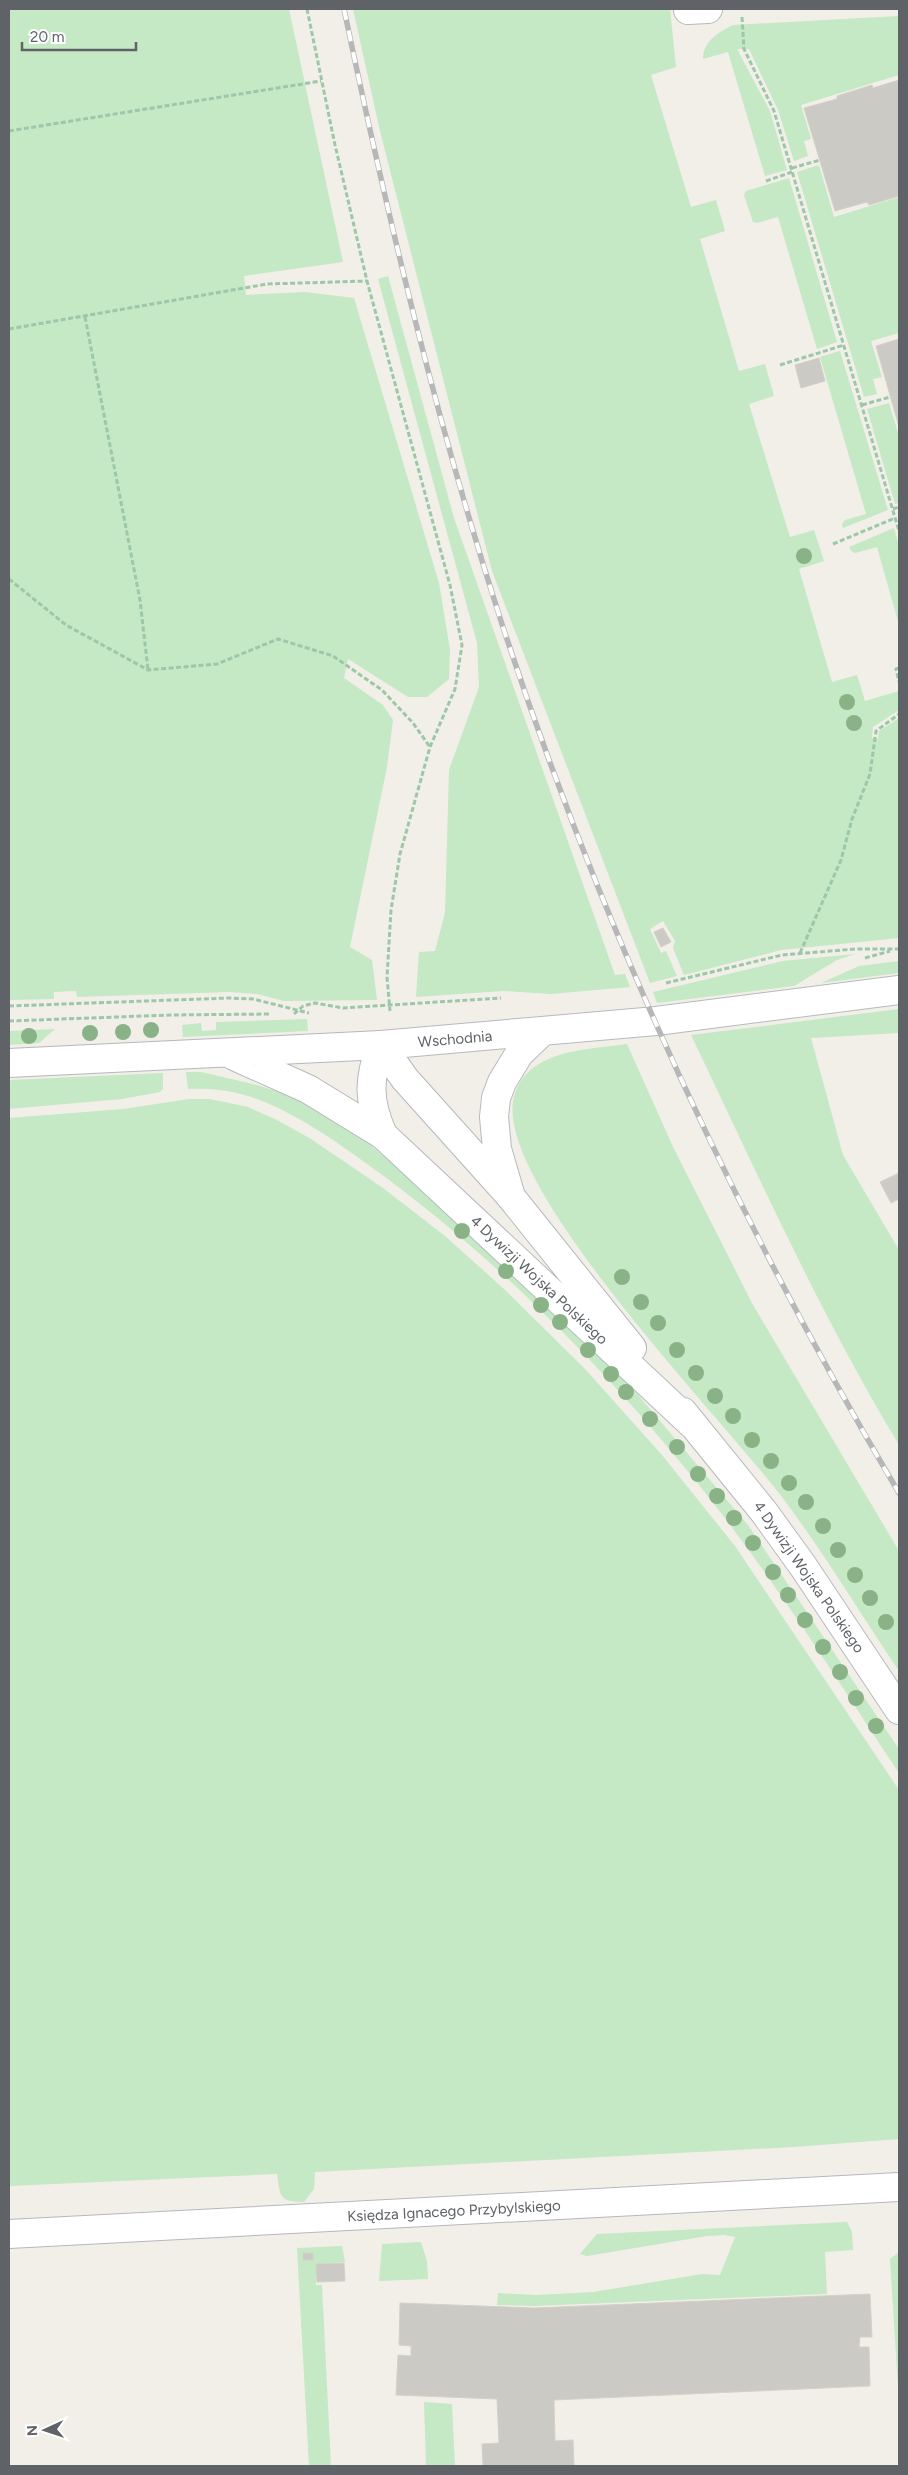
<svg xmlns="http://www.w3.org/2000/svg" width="908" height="2475" viewBox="0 0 908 2475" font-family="Figtree,sans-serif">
  <rect width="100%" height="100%" fill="#f1efe8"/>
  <path fill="#c5e8c5" d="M9,9H289L343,262L244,276L246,295L305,292L354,298L439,583L450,650L449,679L427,697H408L348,659L344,678L383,705L393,720L387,767L350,947L372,960L377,1000L284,1001L257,994L230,992L77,997L76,991L54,992V999L9,1000Z
    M353,9H670L676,67L651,75L691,207L716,200L725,231L700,239L739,371L765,364L774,396L749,404L790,537L814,530L824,561L799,569L832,682L857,675L865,701L899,691V710L873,727L872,738L878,739L879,731L899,718V938L781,950L684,975L673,948L675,941L663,921L650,929L661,953L666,951L677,976L650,983L492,571L380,131Z
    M899,16V75L801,105L811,139L804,141L808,156L794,161L778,110L749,49H737L770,111L787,170L765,176L728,52L703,59C703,41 719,32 733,25Z
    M819,165L834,217L899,197V333L871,341L882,377L873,379L877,394L864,397L797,172Z
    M789,178L837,342L817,349L778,217L757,223L753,222L744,195L746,191Z
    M388,276L454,518L615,975L625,974L630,987L551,994L503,991L416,997L419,952L435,951L445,913L449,770L479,687L477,643L378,279Z
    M840,351L888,510L843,528L842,524L845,520L866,514L820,357Z
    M889,403L899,436V503L895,504L867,409Z
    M894,528L899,546V625L877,547L855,553L852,552L849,547Z
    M855,954L837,960L794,986L657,1003L653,992L783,961Z
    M899,961V973L821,983L859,966Z
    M899,1009V1033L811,1038L843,1155L899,1250V1445C820,1314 757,1173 691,1035Z
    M307,1019L308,1031L183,1037L182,1025L201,1023L202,1031L216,1030V1022Z
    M55,1029L39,1043L9,1045V1031Z
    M627,1044L674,1149L753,1305L899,1551V1671C860,1613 824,1553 782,1497C727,1424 491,1182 514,1097C527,1049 587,1050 627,1044Z
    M186,1072H201L257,1085L288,1095L326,1113L353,1130L416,1184L606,1357L748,1525L899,1749V1773C841,1686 785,1596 721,1513C622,1385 499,1258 367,1164C331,1138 291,1110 248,1096C229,1090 208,1088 188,1089Z
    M163,1073V1089L160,1092L122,1099L9,1109V1081L11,1080Z
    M189,1099H210L248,1107L277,1120L311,1139L383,1188L445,1236L504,1289L585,1369L662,1455L735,1546L899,1790V2139L794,2147L315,2172L314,2189L304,2202C279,2202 280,2196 277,2174L9,2186V1118L123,1109Z
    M847,2222L852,2232L853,2250L825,2252L827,2294L534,2306L497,2305L498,2293L535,2295L593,2292L702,2274L720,2275L735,2237L724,2235L707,2236L587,2256L580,2254L597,2234Z
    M421,2242L427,2261L428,2279L379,2281L382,2244Z
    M342,2246L345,2262L316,2264V2285H322L331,2466H309L297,2248Z
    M899,2252V2403L890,2259Z
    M424,2402L452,2404L455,2466H426Z"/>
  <path fill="#cccac5" stroke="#d6d1c6" d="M899,80V196L869,205L867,202L835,211L804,108L837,99V96L872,85L873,88Z
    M899,339V427L876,346Z
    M819,358L825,381L801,388L795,365Z
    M663,928L671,942L661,947L654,932Z
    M899,1173V1199L891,1203L880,1182Z
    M303,2253H313V2260H303Z
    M344,2263L345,2281L317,2282L316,2264Z
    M870,2294L872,2337H860L859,2347H869L870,2386L554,2400L555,2441L573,2440L574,2466H483L482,2444L499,2443L497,2399L396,2395L398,2355L411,2356V2346L399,2345L400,2303L534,2308Z"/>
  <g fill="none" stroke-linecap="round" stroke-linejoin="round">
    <g stroke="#b5b8bc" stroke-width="30">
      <path id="street" d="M688,10L708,9
        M234,1056L308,1089L383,1135
        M9,1063L381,1045L405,1079L511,1197
        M9,2234L899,2187"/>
    </g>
    <g stroke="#b6babf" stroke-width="30">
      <path id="secondary" d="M542,1032L519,1054L502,1082L496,1098L494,1117L497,1149L511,1197L632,1348
        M683,1412L764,1512L803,1566L899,1710
        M694,1426L383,1135C368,1101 368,1080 381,1045L656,1021L899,990"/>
    </g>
    <path stroke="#9cc7a9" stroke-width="3" stroke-dasharray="5 2.5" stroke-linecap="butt" d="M307,9L335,145L367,281L450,585L462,645L455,689L430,747L400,854L391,910L387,977L390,1011
      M742,17L744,49L774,111L899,531
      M9,131L321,81
      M792,168L820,160
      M766,181L792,172
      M85,317L140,600L148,670
      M9,329L267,284L367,281
      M780,365L844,345
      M862,405L890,397
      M893,509L899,507
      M833,544L895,518
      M9,579L66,625L148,670L217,664L278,639L333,656L382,690L413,723L430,747
      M899,668L896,669L899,682
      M800,953L841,860L852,819L870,774L876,731L899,714
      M865,958L890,951
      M666,983L782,955L855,949H899
      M9,1006L229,998L253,999L309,1013
      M294,1014L303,1006L315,1003L343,1008L501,998
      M9,1021L171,1015L270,1014"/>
    <use href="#street" stroke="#fff" stroke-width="28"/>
    <use href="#secondary" stroke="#fff" stroke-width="28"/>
    <g stroke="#b6b7b8" stroke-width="5.5">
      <path id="rail" d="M344,9C387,215 436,420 501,621C600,925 736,1218 899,1493"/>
    </g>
    <use href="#rail" stroke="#fff" stroke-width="4" stroke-dasharray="11" stroke-linecap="butt"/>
  </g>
  <g fill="#89b387">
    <circle cx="804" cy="556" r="8"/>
    <circle cx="847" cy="702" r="8"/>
    <circle cx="854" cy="723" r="8"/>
    <circle cx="151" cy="1030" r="8"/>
    <circle cx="123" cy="1032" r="8"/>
    <circle cx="90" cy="1033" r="8"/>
    <circle cx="29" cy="1036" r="8"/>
    <circle cx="462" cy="1231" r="8"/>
    <circle cx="506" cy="1271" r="8"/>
    <circle cx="622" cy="1277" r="8"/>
    <circle cx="641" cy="1302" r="8"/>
    <circle cx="541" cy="1305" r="8"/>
    <circle cx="560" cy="1322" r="8"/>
    <circle cx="658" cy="1323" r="8"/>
    <circle cx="588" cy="1350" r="8"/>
    <circle cx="677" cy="1350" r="8"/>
    <circle cx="696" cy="1373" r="8"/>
    <circle cx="611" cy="1374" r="8"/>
    <circle cx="626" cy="1392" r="8"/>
    <circle cx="715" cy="1396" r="8"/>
    <circle cx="733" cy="1416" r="8"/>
    <circle cx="650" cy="1419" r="8"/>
    <circle cx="752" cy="1440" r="8"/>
    <circle cx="677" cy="1447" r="8"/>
    <circle cx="771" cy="1461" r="8"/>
    <circle cx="698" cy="1474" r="8"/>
    <circle cx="789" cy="1483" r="8"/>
    <circle cx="717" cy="1496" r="8"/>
    <circle cx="806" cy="1502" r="8"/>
    <circle cx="734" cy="1518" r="8"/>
    <circle cx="823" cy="1526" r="8"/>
    <circle cx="753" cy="1543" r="8"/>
    <circle cx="838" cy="1550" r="8"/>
    <circle cx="773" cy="1572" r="8"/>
    <circle cx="855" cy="1575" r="8"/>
    <circle cx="788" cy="1595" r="8"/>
    <circle cx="870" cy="1598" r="8"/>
    <circle cx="805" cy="1620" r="8"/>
    <circle cx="886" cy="1622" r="8"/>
    <circle cx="823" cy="1647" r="8"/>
    <circle cx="840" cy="1672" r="8"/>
    <circle cx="856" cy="1698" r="8"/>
    <circle cx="876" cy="1726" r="8"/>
  </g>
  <g text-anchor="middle" stroke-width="5" stroke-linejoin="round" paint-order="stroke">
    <g font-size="15" fill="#5f6368" stroke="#fff">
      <text transform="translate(455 1039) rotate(-5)" y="5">Wschodnia</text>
      <text transform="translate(539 1280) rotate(43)" y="5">4 Dywizji Wojska Polskiego</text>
      <text transform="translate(809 1577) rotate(55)" y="5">4 Dywizji Wojska Polskiego</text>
      <text transform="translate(454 2211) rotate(-3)" y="5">Księdza Ignacego Przybylskiego</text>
    </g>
  </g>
  <rect width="908" height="2475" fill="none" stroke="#5f6368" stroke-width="20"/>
  <g transform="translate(45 2430) rotate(267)" stroke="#ffffff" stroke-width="4" paint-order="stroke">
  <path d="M0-4L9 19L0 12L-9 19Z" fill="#5f6368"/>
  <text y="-8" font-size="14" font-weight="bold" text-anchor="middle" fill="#5f6368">N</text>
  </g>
  <path d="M22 42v8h114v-8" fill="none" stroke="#5f6368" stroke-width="2.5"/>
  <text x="30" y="42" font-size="15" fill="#5f6368" stroke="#ffffff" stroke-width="4" paint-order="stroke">20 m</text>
</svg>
